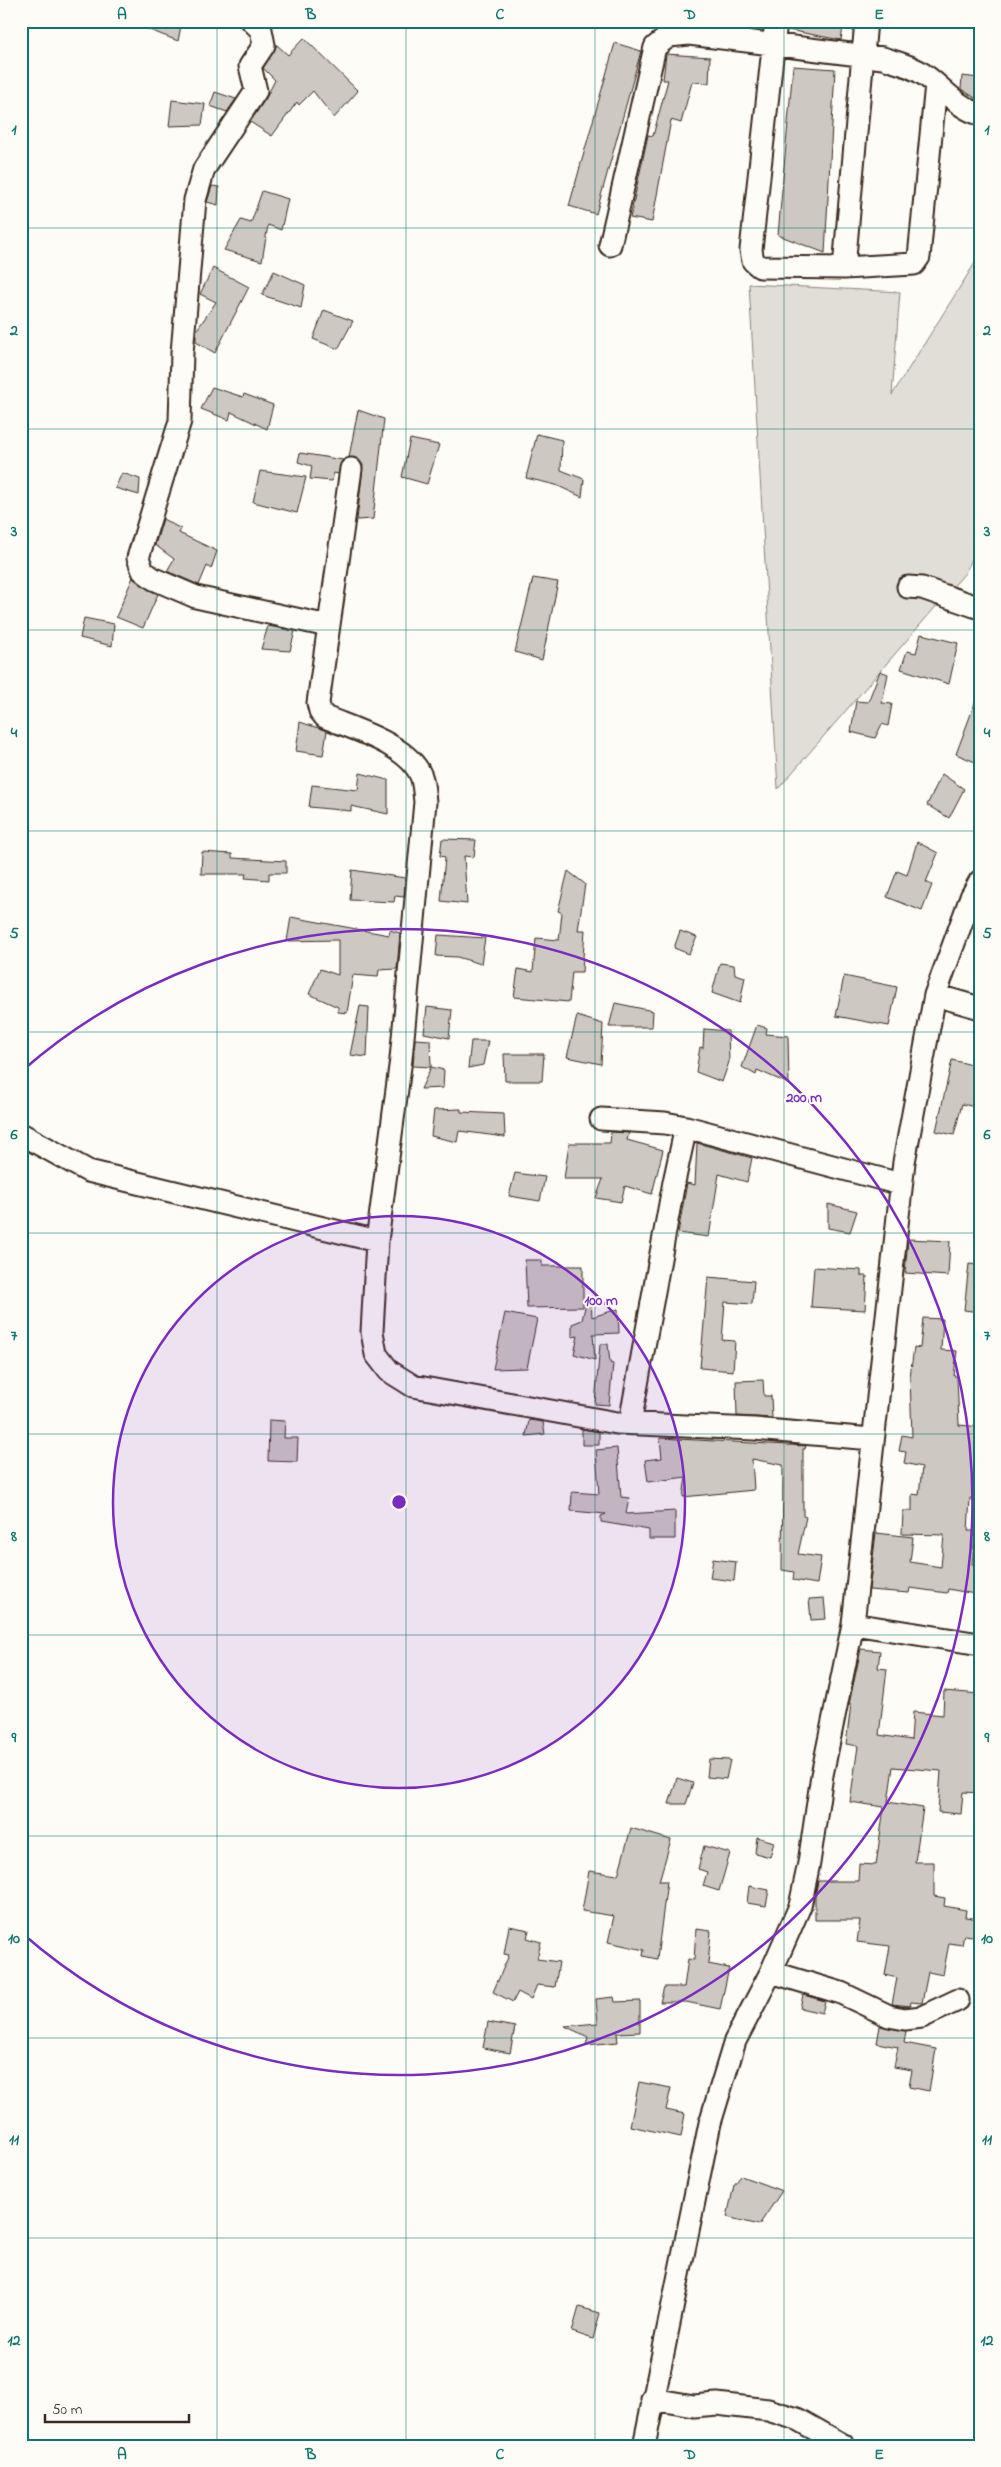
<svg xmlns="http://www.w3.org/2000/svg" width="1001" height="2467" viewBox="0 0 1001 2467" font-family="'Indie Flower',sans-serif">
  <rect width="100%" height="100%" fill="#fdfcf7"/>
  <filter id="ink" filterUnits="userSpaceOnUse"><feTurbulence type="fractalNoise" baseFrequency=".02" numOctaves="2"/><feDisplacementMap in="SourceGraphic" scale="10" xChannelSelector="R" yChannelSelector="G"/><feConvolveMatrix kernelMatrix="1 2 1 2 8 2 1 2 1" color-interpolation-filters="sRGB"/></filter>
  <g filter="url(#ink)">
    <path fill="#e1ded7" stroke="#8e847a" d="M980,255V544L965,573L778,789L749,284L900,292L892,395Z"/>
    <path fill="#cdc8c2" stroke="#3b2a1e" d="M129,21H182L178,41L129,22Z
      M788,21H844L841,40L788,30Z
      M304,38L358,91L334,118L313,91L299,105L297,102L272,136L250,122L266,98L275,80L263,68L277,45L288,55Z
      M615,43L641,51L596,214L569,206Z
      M666,54L710,57L709,83L692,82L681,123L671,120L652,222L630,218L648,135L653,136L668,80H663Z
      M793,66L835,69L825,253L778,235Z
      M962,76L980,78V101L961,89Z
      M215,92L236,99L227,112L210,106Z
      M172,100L205,104L202,125L169,126Z
      M212,186L219,187L218,205L207,202Z
      M262,191L288,199L281,230L268,225L262,261L224,250L241,220L251,223Z
      M213,268L249,287L215,353L196,342V331L216,302L200,294Z
      M274,271L305,285L301,308L262,295Z
      M324,310L353,321L338,349L313,339Z
      M212,387L243,397L244,394L273,405L267,429L231,412L229,420L201,409Z
      M358,410L384,419L373,519L357,520L363,465L358,459L349,457Z
      M537,434L562,440L561,470L584,479L582,497L556,485L526,478Z
      M410,439L439,445L427,484L402,477Z
      M300,453L343,460L338,474L334,473L332,481L310,479L312,466L298,462Z
      M260,471L306,477L297,513L253,502Z
      M122,473L140,479L139,495L115,488Z
      M163,519L181,529L179,533L217,551L211,569L207,566L199,585L167,571L174,559L155,545Z
      M133,577L147,589L158,594L143,628L116,617Z
      M533,578L558,582L542,660L515,652Z
      M84,618L114,624L112,646L80,638Z
      M268,626L295,631L290,651L261,649Z
      M921,634L958,643L949,684L901,669L907,651L916,653Z
      M880,671L888,674L882,703L892,704L888,726L882,724L875,738L851,732L856,701L868,702Z
      M978,695H980V764L956,754Z
      M300,722L327,731L323,755L296,751Z
      M360,773L388,780V814L351,806V811L309,807L312,785L358,790Z
      M942,774L964,789L949,818L927,805Z
      M442,839L476,840L474,857L464,856L467,904L441,901L445,857L440,856Z
      M917,842L938,853L926,882L932,885L922,911L887,897L897,871L907,875Z
      M202,852L232,854V858L286,861V873H269V880L245,878L246,874H201Z
      M352,870L405,878L404,897L395,896L394,902L350,900Z
      M568,871L585,884L578,930H585L582,972H572L569,1002L514,997L518,969L533,972L536,938L559,940L562,913L558,911Z
      M291,917L389,935L390,930L400,933L397,969L379,970L378,977L353,975L347,1013L338,1012V1007L309,994L320,969L338,975V940L287,941Z
      M680,931L697,937L689,954L674,948Z
      M438,935L485,938L481,964L457,957L436,956Z
      M720,963L734,965L735,974L745,977L740,1003L712,993Z
      M844,976L897,987L889,1026L836,1016Z
      M615,1003L653,1011L652,1027H609Z
      M360,1006L369,1007L367,1057L350,1055Z
      M427,1007L452,1010L449,1038L424,1033Z
      M577,1016L603,1024L601,1064L567,1057Z
      M757,1025L767,1028L766,1034L788,1036L789,1084L757,1070L756,1075L742,1067Z
      M704,1029L728,1031L729,1062L722,1082L696,1072L700,1047L703,1048Z
      M415,1039L430,1040L431,1067L413,1066Z
      M471,1041H488L483,1065L468,1068Z
      M504,1054H544L542,1081H505Z
      M952,1060L980,1067V1108L962,1104L954,1135L936,1131Z
      M431,1067L444,1070L443,1088L421,1089Z
      M461,1109V1112L504,1114L505,1137L459,1131L457,1142L431,1136L434,1110Z
      M611,1132L629,1133L627,1140L663,1150L652,1194L625,1186L621,1202L596,1198L603,1179H564L569,1143H610Z
      M697,1143L752,1158L747,1182L719,1174L709,1237L678,1233L687,1183L695,1185Z
      M515,1173L545,1177L540,1201L509,1196Z
      M828,1204L857,1211L850,1232L828,1228Z
      M908,1239L950,1241L948,1276L905,1273Z
      M525,1260H542V1266H583V1307L527,1308Z
      M969,1264L980,1265V1312L964,1310Z
      M814,1267L861,1270V1276H867L865,1310L811,1307Z
      M708,1277L754,1281L752,1304L725,1302L722,1340L735,1341L733,1371L700,1368Z
      M587,1298L591,1299L592,1317L618,1309L619,1333L593,1334L595,1360L574,1354L578,1336L572,1337V1324L582,1320Z
      M505,1313L537,1319L527,1368L493,1369Z
      M923,1318L943,1319L941,1350L957,1351L954,1376H957L959,1425L980,1427V1499L970,1498L968,1531H975L972,1564L980,1565V1595L948,1589L947,1593L910,1588L909,1593L869,1590L876,1533L913,1537L910,1562L941,1567L944,1535L902,1534L903,1511H912V1494L919,1495L922,1467L904,1463L906,1452L899,1451L902,1435L912,1437L910,1377L914,1347L920,1348Z
      M600,1344H608L610,1363L613,1364L609,1405L595,1404Z
      M763,1380L764,1396H771L772,1418L737,1416L736,1381Z
      M269,1420L285,1421L284,1438H298L297,1462L268,1461Z
      M529,1420L543,1422L545,1434L526,1436Z
      M582,1429L599,1432V1445H582Z
      M660,1438L806,1446L805,1449H803V1516L806,1517L798,1554L821,1557L817,1584L793,1580L794,1572L782,1570L783,1465L752,1459L754,1490L683,1497L686,1477L648,1482L645,1460L662,1458Z
      M617,1448L621,1497L629,1498L626,1514L675,1511V1539H649V1530L601,1522V1516L606,1514L571,1511L572,1492L599,1494L596,1450Z
      M713,1559L736,1562L734,1581L710,1578Z
      M824,1598L826,1619L811,1620L809,1599Z
      M861,1649L880,1651L878,1668L887,1669L879,1735L911,1740L913,1712L943,1715L944,1691L980,1694V1793L963,1792L961,1814L938,1812L941,1771L893,1767L888,1802L923,1808L915,1862H934V1896L945,1898L944,1906L966,1910L965,1917L980,1919V1937L964,1935L962,1945L949,1943L943,1975L928,1972L922,2003L911,2002L910,2006L892,2004L897,1978L885,1975L890,1946L857,1942L860,1920H815V1897L818,1881H858L859,1864L876,1865L884,1807L850,1802L858,1746L846,1744L851,1704H849Z
      M709,1759L730,1760L726,1779L707,1777Z
      M677,1778L693,1783L686,1804H669Z
      M631,1828L671,1840L659,1881H667L657,1959L643,1956L644,1950L608,1942L614,1916L582,1911L589,1871L618,1875Z
      M757,1837L774,1842L770,1857L755,1853Z
      M704,1846L730,1853L719,1891L703,1886L707,1872L698,1869Z
      M749,1886L769,1890L766,1906L747,1903Z
      M509,1926L529,1930L527,1938L541,1942L537,1959L559,1962L555,1987L537,1985L531,1999L518,1992L513,2002L493,1992L509,1955L504,1954Z
      M696,1929L711,1931L708,1964L729,1968L720,2009L686,2002H660L664,1987H684L688,1959L694,1960Z
      M803,1995L825,2001L822,2013L800,2008Z
      M614,1997L615,2002L640,2001V2032L617,2033L618,2042L586,2045L588,2037L565,2026L598,2023L596,1999Z
      M488,2022L515,2027L510,2053L483,2048Z
      M880,2026L906,2031L904,2043L936,2049L929,2091L909,2087L912,2070L894,2067L898,2047L877,2043Z
      M639,2082L671,2088L666,2110L685,2114L681,2137L630,2126Z
      M741,2176L782,2191L759,2225L727,2217L734,2185Z
      M579,2307L600,2313L593,2339L572,2332Z"/>
    <g fill="none" stroke-linecap="round" stroke-linejoin="round">
      <g stroke="#3b2a1e" stroke-width="25">
        <path id="minor" d="M252,21L261,30L264,45L250,66L256,91L204,169L195,200L182,353L180,421L138,558L143,571L154,579L196,597L328,626
          M776,21L751,250L753,261L760,267L844,268L914,264L919,257L936,84
          M610,245L655,47L669,36L689,34L883,58C898,63 913,66 926,76C943,88 959,109 980,114
          M844,268L866,21
          M351,469L318,703L320,711L325,717C353,729 409,745 421,776C424,784 424,794 425,802L401,1059L377,1241L372,1332L376,1354L389,1371L413,1386L617,1423L754,1429L872,1439
          M908,587L922,588L980,608
          M935,995L980,1008
          M601,1119L665,1123L686,1127L900,1184
          M21,1134L88,1171L377,1241
          M630,1423L674,1182L686,1127
          M853,1624L980,1644
          M771,1972L841,1993L889,2016L905,2019L922,2017L958,2000
          M652,2399L694,2406L717,2404L768,2410L797,2419L843,2445
          M644,2446L710,2123L735,2041L771,1972L800,1906L809,1863L822,1775L853,1624L904,1162L935,995L971,897L980,881"/>
      </g>
      <use href="#minor" stroke="#fdfcf7" stroke-width="21"/>
    </g>
  </g>
  <path fill="none" stroke="#0f766e" stroke-width="1" stroke-opacity="0.55" d="M217,21V2446M406,21V2446M595,21V2446M784,21V2446M21,228H980M21,429H980M21,630H980M21,831H980M21,1032H980M21,1233H980M21,1434H980M21,1635H980M21,1836H980M21,2038H980M21,2238H980"/>
  <circle cx="399" cy="1502" r="286" fill="#7b2cbf" fill-opacity=".12"/>
  <g fill="none" stroke="#7b2cbf" stroke-width="2.5">
    <circle cx="399" cy="1502" r="286"/>
    <path d="M23 1070A573 573 0 1 1 23 1934"/>
  </g>
  <circle cx="399" cy="1502" r="8" fill="#7b2cbf" stroke="#fdfcf7" stroke-width="2.5"/>
  <g font-size="15" text-anchor="middle" font-weight="bold" fill="#7b2cbf" stroke="#fdfcf7" stroke-width="4" stroke-linejoin="round" paint-order="stroke">
    <text x="804" y="1102">200 m</text>
    <text x="601" y="1305">100 m</text>
  </g>
  <rect width="1001" height="2467" fill="none" stroke="#fdfcf7" stroke-width="55"/>
  <path d="M45 2414v8h144v-8" fill="none" stroke="#3b2a1e" stroke-width="2.5"/>
  <text x="52" y="2414" font-size="15" fill="#3b2a1e" stroke="#fdfcf7" stroke-width="4" paint-order="stroke">50 m</text>
  <rect x="28" y="28" width="946" height="2412" fill="none" stroke="#0f766e" stroke-width="2"/>
  <g font-size="16" text-anchor="middle" font-weight="bold" fill="#0f766e">
    <text x="122" y="19">A</text>
    <text x="311" y="19">B</text>
    <text x="500" y="19">C</text>
    <text x="690" y="19">D</text>
    <text x="879" y="19">E</text>
    <text x="14" y="134">1</text>
    <text x="987" y="134">1</text>
    <text x="14" y="335">2</text>
    <text x="987" y="335">2</text>
    <text x="14" y="536">3</text>
    <text x="987" y="536">3</text>
    <text x="14" y="737">4</text>
    <text x="987" y="737">4</text>
    <text x="14" y="938">5</text>
    <text x="987" y="938">5</text>
    <text x="14" y="1139">6</text>
    <text x="987" y="1139">6</text>
    <text x="14" y="1340">7</text>
    <text x="987" y="1340">7</text>
    <text x="14" y="1541">8</text>
    <text x="987" y="1541">8</text>
    <text x="14" y="1742">9</text>
    <text x="987" y="1742">9</text>
    <text x="14" y="1943">10</text>
    <text x="987" y="1943">10</text>
    <text x="14" y="2144">11</text>
    <text x="987" y="2144">11</text>
    <text x="14" y="2345">12</text>
    <text x="987" y="2345">12</text>
    <text x="122" y="2459">A</text>
    <text x="311" y="2459">B</text>
    <text x="500" y="2459">C</text>
    <text x="690" y="2459">D</text>
    <text x="879" y="2459">E</text>
  </g>
</svg>
